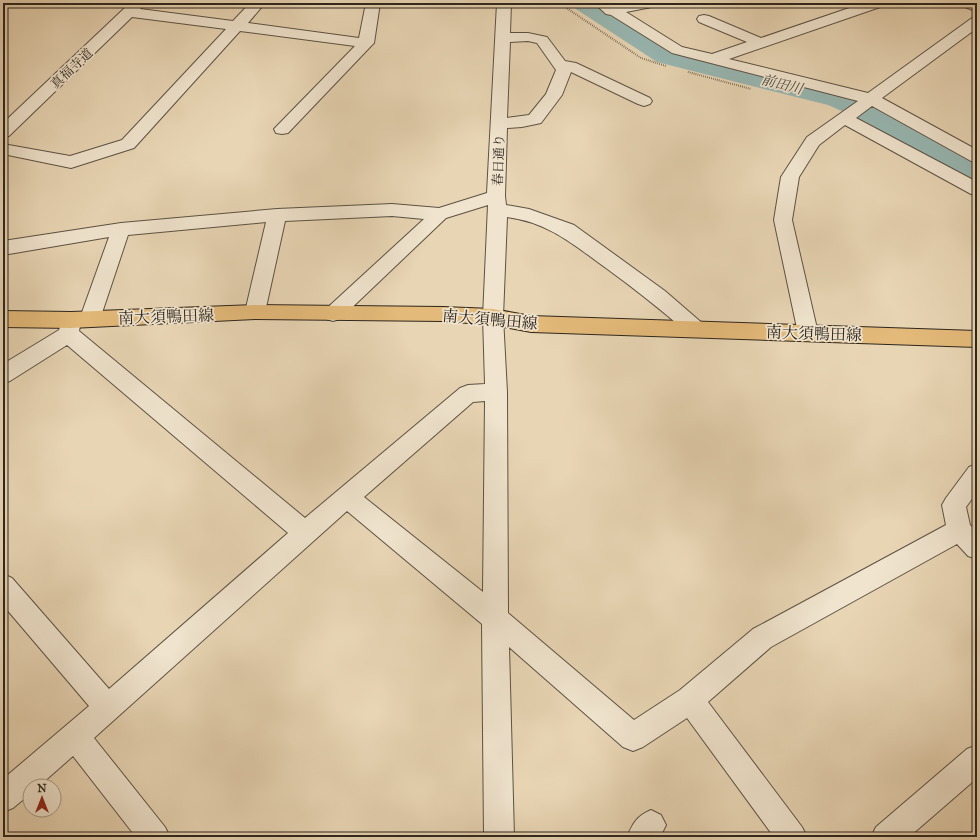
<svg xmlns="http://www.w3.org/2000/svg" width="980" height="840" viewBox="0 0 980 840" font-family="'IM FELL Great Primer','Noto Serif JP',serif">
  <rect width="100%" height="100%" fill="#e8d5b4"/>
  <filter id="stains"><feTurbulence type="fractalNoise" baseFrequency=".005" numOctaves="4"/><feColorMatrix values="0 0 0 0 .2 0 0 0 0 .09 0 0 0 0 .02 0 0 0 .5 -.17"/></filter>
  <radialGradient id="worn" r=".72"><stop offset=".6" stop-color="#630" stop-opacity="0"/><stop offset="1" stop-color="#630" stop-opacity=".3"/></radialGradient>
  <g fill="none" stroke-linecap="round" stroke-linejoin="round">
    <path fill="#98b8b3" fill-rule="evenodd" d="M572,3H606L679,49L850,91L888,107L977,155V180L965,177L864,121L828,105L657,62L576,9Z"/>
    <g stroke="#5c5243" stroke-width="2">
      <path id="minor" d="M130,3H145L140,9L233,21L250,3H265L248,23L359,38L366,3H380L374,43L371,46L288,133L282,134L276,133L274,129L355,46L240,31L134,148L71,168L3,154V144L70,156L122,140L226,29L132,17L9,136L3,137V123Z
        M497,3H511L510,33H528L547,37L565,61L576,63L650,98L652,101L650,104L644,106L638,104L571,72L562,95L541,123L522,127L507,128L505,196L506,205L529,209L574,225L665,291L702,323L705,328L702,333L695,336L688,333C661,310 635,289 606,268C574,245 548,222 507,217L503,317L507,392L508,613L634,720L680,690L753,629L946,525L942,505L946,498L969,467L977,464V492L966,507L970,525L977,532V559L968,556L957,544L771,647L708,702L802,827L807,837H774L687,718L643,747L633,751L623,747L509,647L514,837H484L482,624L347,511L94,738L165,827L170,837H136L73,756L39,786H30V794L13,808L3,812V779L89,706L3,605V574L12,578L109,689L288,533L67,345L10,381L3,383V364L59,330L64,315L71,312L78,315L80,318L109,237L3,255V241L121,223L277,209L392,204L439,208L487,193ZM528,41L537,43L556,70L546,94L529,115L507,118L510,42ZM488,205L483,317L485,384L468,385L460,388L305,518L79,331L81,321L83,324L90,327L97,324L100,319L128,235L266,222L245,312L248,317L255,319L262,317L265,312L285,221L392,216L424,219L326,309L323,314L326,319L333,321L340,319L446,218ZM485,401L483,592L364,497L473,402Z
        M594,3H611L616,6L630,3H659L657,6L626,12L682,47L712,54L747,42L699,22L697,19L699,16L704,15L709,16L761,38L864,3H885L883,6L729,59L868,93L972,18L977,17V28L882,98L977,150V162L971,161L872,106L856,118L977,182V196L971,194L845,125L819,145L799,177L792,220L818,333L815,338L808,341L801,338L798,333L774,220L781,177L807,137L858,101L672,53L611,15L606,14Z
        M961,3H977V12L963,6Z
        M977,745V778L909,837H871L876,827L967,749Z
        M651,810L661,815L666,825L660,837H627C633,823 637,816 651,810Z"/>
    </g>
    <g stroke="#2e261d" stroke-width="2">
      <path id="major" d="M255,305L443,307L493,309L531,316L977,331V347L531,332L493,325L443,321L255,319L71,328L3,327V311L71,312Z"/>
    </g>
    <path stroke="#2e261d" stroke-width="2" stroke-dasharray="0.5 1.5" stroke-linecap="butt" d="M559,3L641,58L666,66
      M688,72L751,89"/>
    <use href="#minor" fill="#f0e4ce" fill-rule="evenodd"/>
    <use href="#major" fill="#e4ba7a" fill-rule="evenodd"/>
  </g>
  <g text-anchor="middle" stroke-width="3.5" stroke-linejoin="round" paint-order="stroke">
    <g font-size="13" fill="#2e261d" stroke="#f0e4ce">
      <text transform="translate(71 68) rotate(-43)" y="5">真福寺道</text>
      <text transform="translate(498 160) rotate(-88)" y="5">春日通り</text>
    </g>
    <g font-size="14" font-style="italic" fill="#484a42" stroke="#f0e4ce">
      <text transform="translate(782 84) rotate(14)" y="5">前田川</text>
    </g>
    <g font-size="16" fill="#2e261d" stroke="#f0e4ce">
      <text transform="translate(166 316) rotate(-2)" y="6">南大須鴨田線</text>
      <text transform="translate(490 319) rotate(5)" y="6">南大須鴨田線</text>
      <text transform="translate(814 333) rotate(2)" y="6">南大須鴨田線</text>
    </g>
  </g>
  <rect width="980" height="840" fill="none" stroke="#e8d5b4" stroke-width="16"/>
  <rect x="4" y="4" width="972" height="832" fill="none" stroke="#2e261d" stroke-width="2"/>
  <rect x="8" y="8" width="964" height="824" fill="none" stroke="#2e261d"/>
  <g transform="translate(42 798)"><circle r="19" fill="#f0e4ce" stroke="#a29887"/>
  <path d="M0-3L7 15L0 10L-7 15Z" fill="#8f2418"/>
  <text y="-6" font-size="11" font-weight="bold" text-anchor="middle" fill="#2e261d">N</text>
  </g>
  <rect width="100%" height="100%" filter="url(#stains)"/>
  <rect width="100%" height="100%" fill="url(#worn)"/>
</svg>
